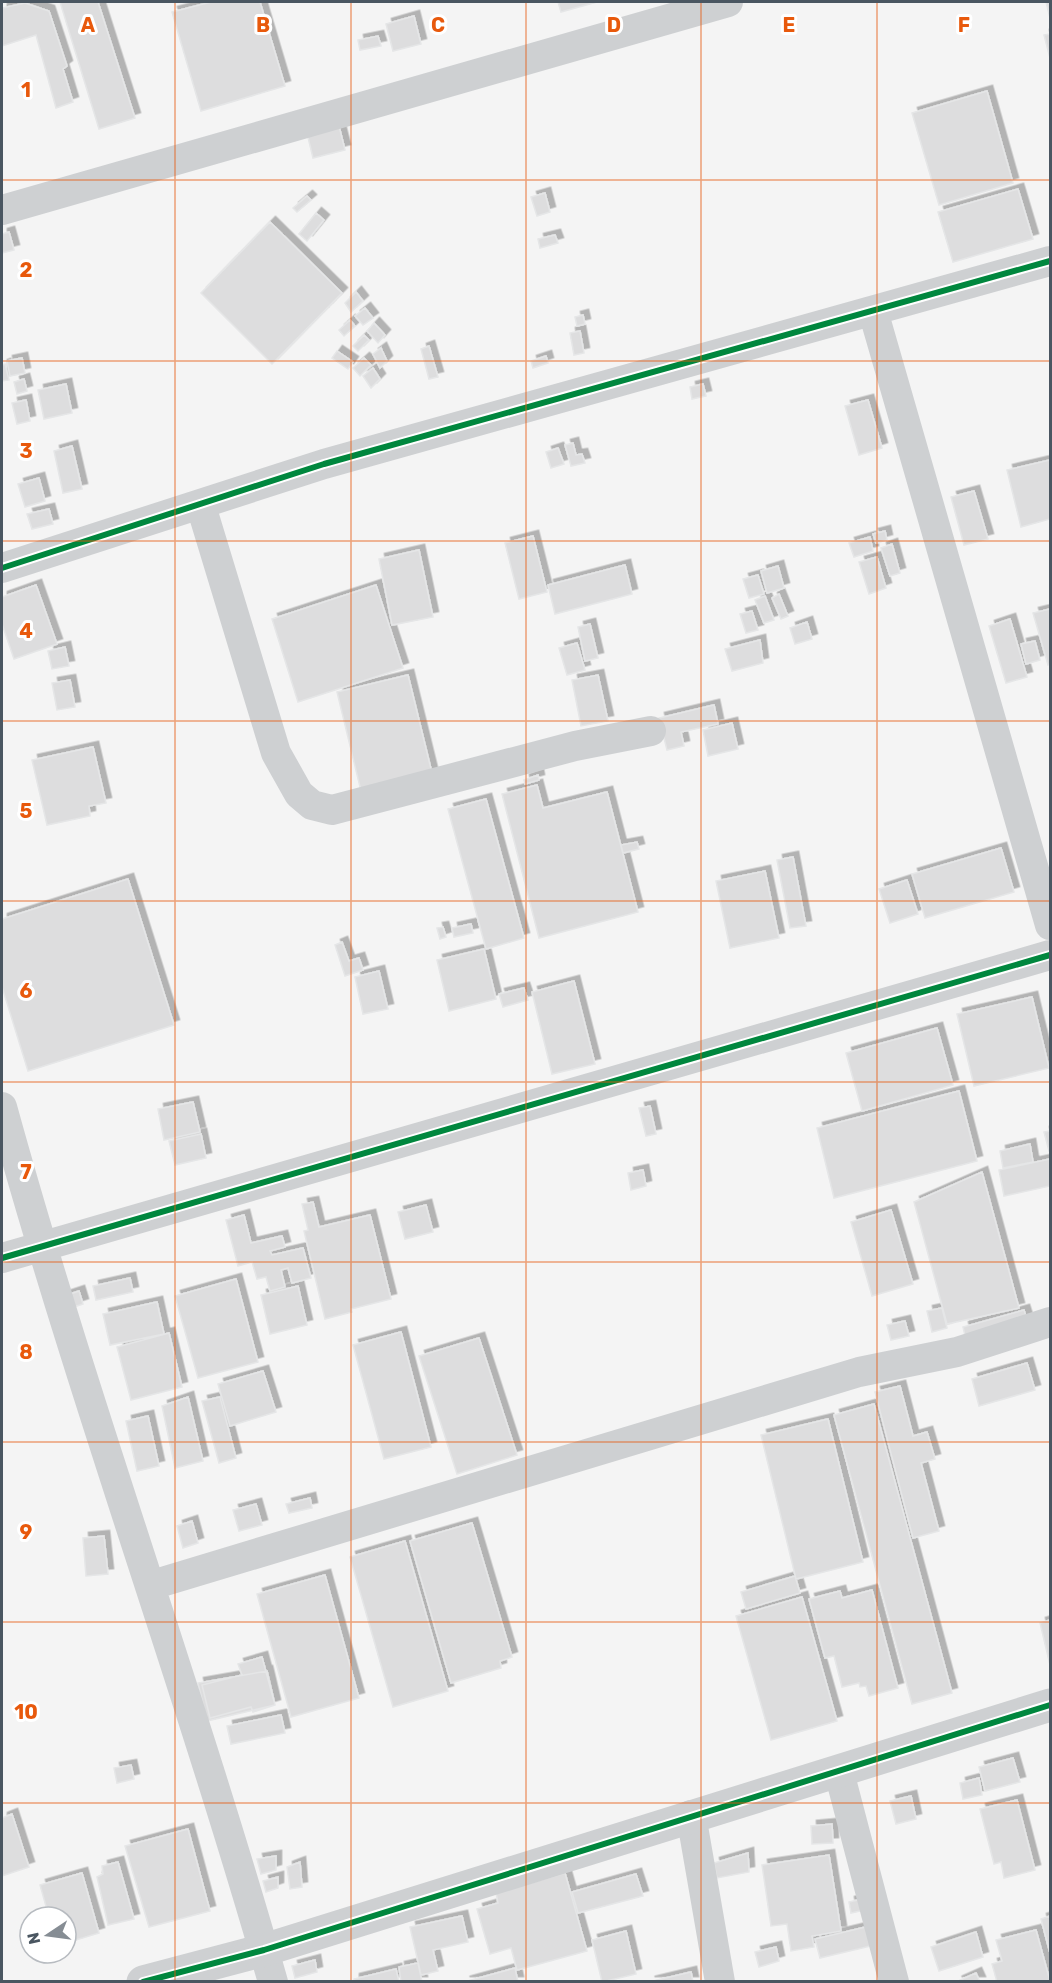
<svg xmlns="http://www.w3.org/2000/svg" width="1052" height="1983" viewBox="0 0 1052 1983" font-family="Rubik,sans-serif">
  <defs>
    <filter id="shadow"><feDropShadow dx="5.5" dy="-5.5" stdDeviation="0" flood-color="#0004"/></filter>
  </defs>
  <rect width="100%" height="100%" fill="#f4f4f4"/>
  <path fill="#ddddde" stroke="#e5e6e7" stroke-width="1.5" filter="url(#shadow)" d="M60,2H98L135,118L99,129Z
    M211,2H260L285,86L201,111L172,12Z
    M558,2H597L561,12Z
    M1046,2H1050V18Z
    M25,3L49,11L67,66L63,69L73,102L56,108L36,35L2,46V8Z
    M414,16L421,44L393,51L386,24Z
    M1050,34V58L1044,35Z
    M378,36L381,46L360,50L358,40Z
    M987,91L1013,183L939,205L912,113Z
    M338,122L345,150L313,158L306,129Z
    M1018,189L1033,239L953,262L938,212Z
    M545,193L550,212L537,216L531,197Z
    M307,196L311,200L297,212L293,208Z
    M316,213L324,220L307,241L299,234Z
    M270,222L342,293L272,364L201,293Z
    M9,232L14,250L2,253V234Z
    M555,235L558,243L540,248L538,239Z
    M356,292L363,301L351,312L345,303Z
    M365,308L373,318L363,325L355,316Z
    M583,315L585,324L577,326L575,317Z
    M350,320L355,326L344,336L339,330Z
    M374,323L385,335L378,343L367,331Z
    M580,331L584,353L574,355L570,333Z
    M364,335L369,340L358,351L353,346Z
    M429,346L438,377L429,379L421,349Z
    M381,348L387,361L380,368L373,354Z
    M337,351L353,362L348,369L332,358Z
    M546,356L548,363L533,368L531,361Z
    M22,358L25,373L10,376L7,361Z
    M364,358L371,365L360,376L353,368Z
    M5,364L9,380L2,381V365Z
    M373,368L380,379L371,388L363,376Z
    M24,379L27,391L17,394L14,382Z
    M66,384L72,413L44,419L38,390Z
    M703,384L706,396L692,399L690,387Z
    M26,400L30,421L17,424L12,403Z
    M868,400L882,448L859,455L845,406Z
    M573,443L576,455L582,454L585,463L571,466L565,445Z
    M72,446L82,489L63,493L54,451Z
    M558,448L564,464L551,468L546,452Z
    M1050,460V519L1021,527L1007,470Z
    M39,478L45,501L25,507L18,484Z
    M974,491L988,539L964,545L951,497Z
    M49,509L53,524L32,529L27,514Z
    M885,531L887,540L876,543L873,534Z
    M533,536L547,592L519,599L505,543Z
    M870,537L873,551L854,557L849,543Z
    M892,544L900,573L890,576L881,548Z
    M419,550L433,617L392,625L379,559Z
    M877,557L886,588L869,594L859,562Z
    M625,565L632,594L555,614L548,585Z
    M778,566L784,588L767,593L761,571Z
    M758,575L764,594L749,598L743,579Z
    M36,585L57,644L14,659L2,624V597Z
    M376,585L403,668L298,702L272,619Z
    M779,594L788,616L781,619L772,598Z
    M765,596L774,620L764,623L755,600Z
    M1050,609V664L1048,665L1033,613Z
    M752,611L758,630L746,633L740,614Z
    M1010,619L1027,677L1006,683L989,626Z
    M807,622L812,639L795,644L790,628Z
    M590,624L598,658L585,661L578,627Z
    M760,640L763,663L732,671L725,649Z
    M1035,641L1040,660L1026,664L1021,644Z
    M577,643L585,670L567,675L559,648Z
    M65,647L69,666L52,669L48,651Z
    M408,675L432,773L361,791L337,692Z
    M598,675L608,721L581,726L572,680Z
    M70,680L75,707L57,710L52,683Z
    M714,705L718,724L681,732L684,746L667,750L659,718Z
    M732,723L738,749L708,756L703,730Z
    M93,747L106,803L89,806L90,816L47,825L32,760Z
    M538,775L539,780L525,784L524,780Z
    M537,785L543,808L607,792L638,912L539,938L502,794Z
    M486,799L524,938L486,949L448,809Z
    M637,842L639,849L623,853L621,845Z
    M1001,848L1014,892L925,918L912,874Z
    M793,857L806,926L790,928L777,860Z
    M765,871L779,938L730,948L716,881Z
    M128,879L174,1025L28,1071L2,987V919Z
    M907,880L918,914L890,923L879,889Z
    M471,924L473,933L454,937L452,928Z
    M443,927L446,937L440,939L437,928Z
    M342,942L349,961L359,958L363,970L345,976L335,945Z
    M484,949L496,999L449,1011L437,960Z
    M379,971L388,1009L363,1014L355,977Z
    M574,981L595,1064L552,1074L532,992Z
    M524,988L528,1000L503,1007L499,994Z
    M1032,997L1049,1068L974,1086L957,1014Z
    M937,1028L953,1085L862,1111L846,1053Z
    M959,1091L977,1161L834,1198L817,1128Z
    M193,1102L200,1132L164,1140L158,1109Z
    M650,1106L656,1134L646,1136L639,1108Z
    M1050,1131V1151H1049L1044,1132Z
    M201,1134L206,1158L175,1165L169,1141Z
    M1030,1144L1033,1162L1003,1168L1000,1151Z
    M1050,1159V1186L1004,1196L999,1170Z
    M643,1170L646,1186L631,1190L628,1173Z
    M982,1172L1019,1308L947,1324L914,1202Z
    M313,1202L319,1227L370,1215L391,1299L351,1309L352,1312L325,1319L304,1231L308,1230L302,1204Z
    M426,1205L433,1232L405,1239L398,1212Z
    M891,1210L913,1284L872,1296L851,1222Z
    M244,1215L251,1243L282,1236L285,1247L270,1251L272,1255L303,1248L311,1278L292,1283L288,1268L281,1270L285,1287L270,1291L266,1277L257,1279L252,1262L238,1266L226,1220Z
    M130,1278L133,1292L96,1300L93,1286Z
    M236,1279L258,1362L198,1378L175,1296Z
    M298,1286L307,1325L270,1334L261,1295Z
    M79,1291L83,1304L65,1310L61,1297Z
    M157,1302L164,1334L110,1345L103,1314Z
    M942,1308L947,1328L932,1332L927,1311Z
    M1024,1310L1028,1323L966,1340L963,1327Z
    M905,1321L909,1336L891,1340L887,1325Z
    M401,1332L431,1447L384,1459L353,1345Z
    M169,1333L182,1387L131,1400L117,1347Z
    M479,1338L517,1455L457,1474L419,1356Z
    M1027,1363L1035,1390L979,1406L972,1379Z
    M263,1371L276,1412L230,1426L218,1384Z
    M900,1386L913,1436L927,1432L935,1459L921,1463L939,1531L913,1538L875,1392Z
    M188,1397L203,1461L175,1468L162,1406Z
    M220,1397L236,1458L219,1463L202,1401Z
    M874,1404L952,1693L912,1704L834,1415Z
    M148,1416L159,1466L137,1471L126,1421Z
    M828,1419L863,1562L796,1579L761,1435Z
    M310,1498L312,1508L289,1513L286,1504Z
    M256,1504L262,1525L239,1531L233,1510Z
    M192,1521L198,1543L183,1548L177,1526Z
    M472,1523L512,1657L500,1661L501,1668L451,1683L410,1541Z
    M104,1536L108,1574L86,1576L83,1538Z
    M405,1541L448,1691L393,1707L350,1557Z
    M325,1575L359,1698L291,1717L257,1594Z
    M795,1576L800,1593L746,1609L741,1592Z
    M872,1590L898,1688L869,1696L866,1686L860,1687L859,1683L842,1687L834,1656L825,1658L809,1599L840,1591L842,1598Z
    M802,1597L837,1721L771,1740L736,1616Z
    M1050,1620V1665L1040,1623Z
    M262,1657L275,1705L253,1712L251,1707L210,1718L202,1685L242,1675L238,1664Z
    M267,1671L275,1705L207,1721L198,1683Z
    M281,1715L285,1733L231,1744L227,1726Z
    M1013,1758L1020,1782L985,1791L979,1767Z
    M131,1765L134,1779L117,1783L114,1768Z
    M979,1778L982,1795L963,1799L960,1783Z
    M911,1796L916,1819L896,1824L890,1801Z
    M1017,1800L1035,1870L1004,1878L1001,1862L994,1864L980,1809Z
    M12,1814L29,1867L2,1876V1818Z
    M832,1824L833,1843L812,1844L811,1826Z
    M188,1829L210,1911L149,1927L125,1846Z
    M748,1853L749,1872L717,1878L714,1863Z
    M829,1855L841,1931L812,1936L814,1947L791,1951L787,1924L771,1926L762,1865Z
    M276,1856V1870L261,1874L257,1859Z
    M118,1862L134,1919L108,1925L97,1877L103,1874L102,1866Z
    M300,1862L302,1887L290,1889L287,1867Z
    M82,1873L99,1933L66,1943V1917H49L40,1885Z
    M565,1873L587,1951L517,1970L511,1948L490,1954L477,1909L498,1903L496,1893Z
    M636,1874L643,1896L578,1913L572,1892Z
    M278,1877V1888L266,1892L263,1881Z
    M862,1899L865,1910L851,1913L849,1902Z
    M462,1916L468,1942L433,1950L438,1971L421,1975L410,1927Z
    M1050,1916V1953L1041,1919Z
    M870,1926L875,1945L820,1958L815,1939Z
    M1036,1930L1050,1981L997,1982L992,1964L1002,1961L996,1940Z
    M626,1931L636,1974L602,1982L592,1940Z
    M976,1932L983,1957L939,1971L931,1947Z
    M776,1947L779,1961L759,1967L755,1952Z
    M315,1960L317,1972L295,1978L292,1966Z
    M418,1963L422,1982H401L399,1967Z
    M515,1968L518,1982H464Z
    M396,1969L399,1982H354V1979Z
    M691,1972L693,1982H649Z
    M976,1973L980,1982H956Z"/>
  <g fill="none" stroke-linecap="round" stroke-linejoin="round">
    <path stroke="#ced0d2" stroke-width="30" d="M2,210L728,2
      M873,311L1050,925
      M201,506L276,753L299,794L312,805L332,810L575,746L651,731
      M2,568L324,464L1050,261
      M2,1107C83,1401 189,1688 273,1982
      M2,1258L1050,955
      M152,1585L859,1372L957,1352L1050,1322
      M839,1772L894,1982
      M691,1815L720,1982"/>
    <path stroke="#ced0d2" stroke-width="33" d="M143,1982L264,1950L1050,1705"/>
    <g stroke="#fff" stroke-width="10">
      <path id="cycleway" d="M2,568L324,464L1050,261
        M2,1258L1050,955
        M143,1982L264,1950L1050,1705"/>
    </g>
    <use href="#cycleway" stroke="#00873e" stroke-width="6"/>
  </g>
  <path fill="none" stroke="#e8590c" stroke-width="1.5" stroke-opacity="0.55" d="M175,2V1982M351,2V1982M526,2V1982M701,2V1982M877,2V1982M2,180H1050M2,361H1050M2,541H1050M2,721H1050M2,901H1050M2,1082H1050M2,1262H1050M2,1442H1050M2,1622H1050M2,1803H1050"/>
  <g font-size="20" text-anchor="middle" font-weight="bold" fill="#e8590c" stroke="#fff" stroke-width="6" stroke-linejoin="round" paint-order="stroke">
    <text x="88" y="32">A</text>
    <text x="263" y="32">B</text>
    <text x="438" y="32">C</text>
    <text x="614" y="32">D</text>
    <text x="789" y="32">E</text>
    <text x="964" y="32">F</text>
    <text x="26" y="97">1</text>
    <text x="26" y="277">2</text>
    <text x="26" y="458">3</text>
    <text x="26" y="638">4</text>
    <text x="26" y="818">5</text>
    <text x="26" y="998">6</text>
    <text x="26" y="1179">7</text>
    <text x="26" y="1359">8</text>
    <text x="26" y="1539">9</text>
    <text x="26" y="1719">10</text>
  </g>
  <rect width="1052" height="1983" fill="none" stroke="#4a5661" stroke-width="6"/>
  <g transform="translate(48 1935) rotate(257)"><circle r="28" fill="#ffffff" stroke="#b7bbc0" stroke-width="1.5"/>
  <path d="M0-4.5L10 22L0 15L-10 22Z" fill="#868d94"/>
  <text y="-9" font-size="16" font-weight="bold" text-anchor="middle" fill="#4a5661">N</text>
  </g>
</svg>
